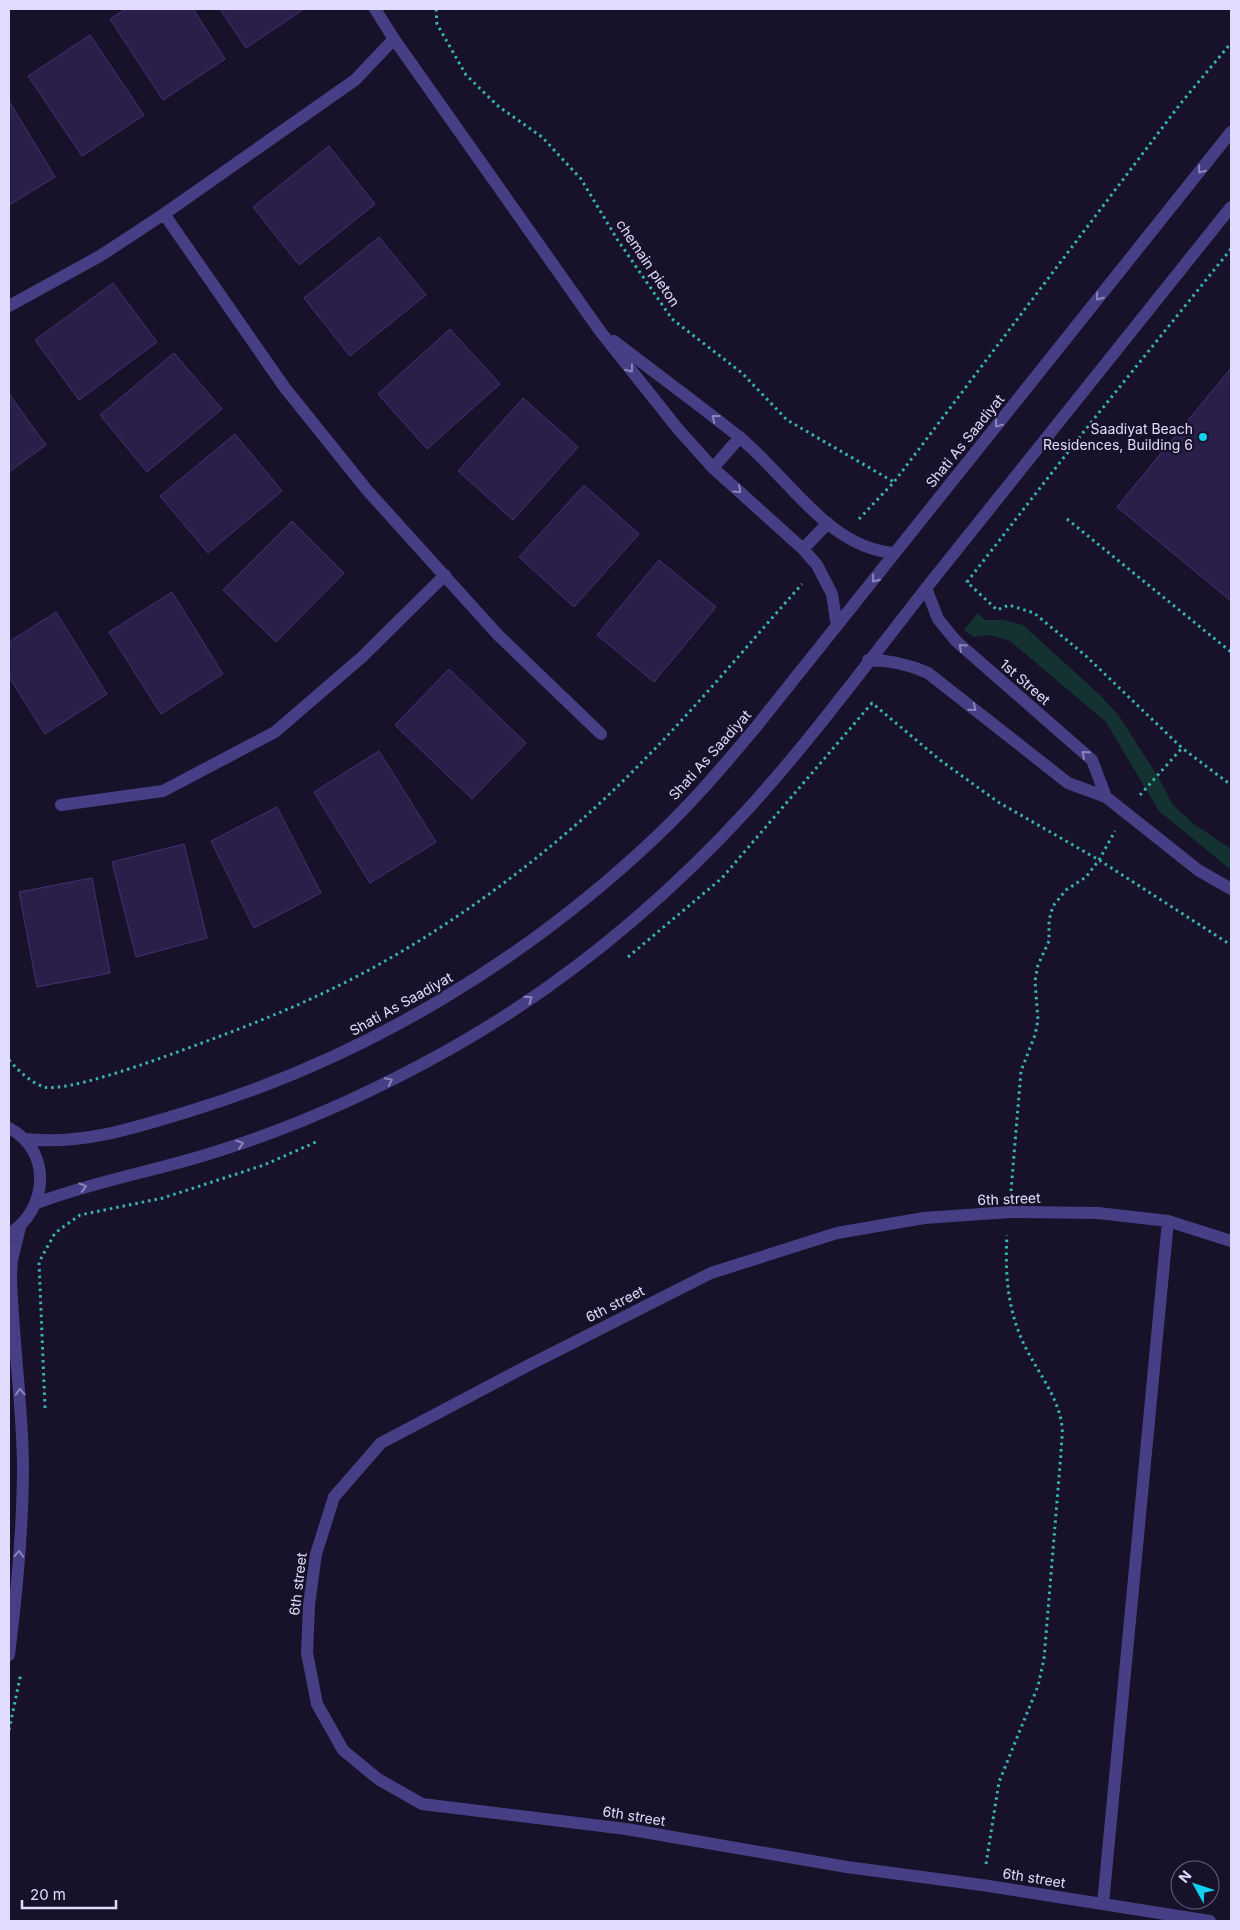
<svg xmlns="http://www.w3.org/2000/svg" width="1240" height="1930" viewBox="0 0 1240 1930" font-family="Inter,sans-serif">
  <rect width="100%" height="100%" fill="#171229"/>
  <path fill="#153232" d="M978,613L985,620H1004L1023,625L1100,695L1119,716L1160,780L1173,805L1194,824L1231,849V870L1159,811L1106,722L1010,641L990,635L974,637L964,630Z"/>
  <path fill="#291f49" stroke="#423273" d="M126,9H193L225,59L163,100L110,19Z
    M220,9H304L246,48Z
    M90,35L144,115L82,156L28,76Z
    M9,101L55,177L9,205Z
    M329,146L375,204L299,265L253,207Z
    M379,237L426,295L350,356L304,298Z
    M113,283L157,342L79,400L35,340Z
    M450,329L500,384L427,449L378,394Z
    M174,353L222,409L147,472L100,415Z
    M1231,368V601L1117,507Z
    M9,394L46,445L9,472Z
    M523,398L578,447L513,520L458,471Z
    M235,434L282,491L208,553L160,496Z
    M584,485L639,534L574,607L519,557Z
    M292,521L344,573L276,642L223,590Z
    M659,560L716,607L654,682L597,635Z
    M172,592L223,674L161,714L109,632Z
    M56,612L107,694L45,734L9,677V642Z
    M449,669L526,743L472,799L395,725Z
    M379,751L436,842L370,883L314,792Z
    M277,807L321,893L254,928L211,841Z
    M184,844L207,938L136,957L112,862Z
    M92,878L110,973L37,987L19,892Z"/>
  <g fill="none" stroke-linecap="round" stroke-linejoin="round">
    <path stroke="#37b5b5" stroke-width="3" stroke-dasharray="2.5 4" stroke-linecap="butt" d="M436,9L437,24L466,75L498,106L542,137L581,179L617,239L672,319L742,373L787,420L894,482
      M1231,249L1089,425L967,582L997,610L1009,605L1034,613L1086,656L1182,748L1231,785
      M859,519L894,482L1181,103L1231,43
      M1067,519L1231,652
      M1140,795L1182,748
      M628,957L722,878L872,703L940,760L998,802L1099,860L1231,945
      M9,1060C18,1070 31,1083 44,1087C67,1092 147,1063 172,1054C221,1036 270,1018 317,996C428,945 542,862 628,776C689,716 745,648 802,584
      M1011,1191L1021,1071L1035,1035L1038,1020L1035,981L1038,965L1049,941V920L1053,906L1066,890L1086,877L1099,860L1115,831
      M45,1408L39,1262L55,1233L80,1215L163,1198L264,1165L316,1142
      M9,1730L21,1673
      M986,1864L999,1782L1038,1686L1044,1659L1061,1453C1061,1444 1063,1435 1062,1426C1058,1394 1034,1368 1022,1340C1007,1306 1005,1271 1007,1235"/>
    <path stroke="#463f85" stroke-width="12" d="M375,9L394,39L600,331L678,429L713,468L803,549L817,565L832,594L837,626
      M164,214L285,388L367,490L498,635L601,734
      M9,306L100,256L164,214L355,80L394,39
      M614,341C655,373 697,403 738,436C787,475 828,549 895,553
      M713,468L740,437
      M803,549L828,523
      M926,588L938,619L956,641L1092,760L1106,797
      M868,660C891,660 908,664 928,673L1068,783L1106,797L1198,870L1231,889
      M61,805L163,791L275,732L362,657L445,575
      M9,1128C53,1151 48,1210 9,1234
      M25,1139C82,1145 135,1128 190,1111C365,1058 525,961 657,836C693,802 725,764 756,727L1231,132
      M37,1203C95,1181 156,1171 215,1152C296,1127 375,1091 450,1049C562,986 662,903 749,808C815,735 874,654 935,577C1033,453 1132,330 1231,207
      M9,1655C17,1592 23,1528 23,1464C22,1402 13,1340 11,1277L12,1260L20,1227
      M1103,1904L1168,1221
      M1210,1921L982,1885L847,1867L626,1829L422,1804L378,1779L343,1750L317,1704L307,1653L309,1605L316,1554L334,1497L381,1443L529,1365L711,1273L837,1233L924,1218L1010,1212L1098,1213L1168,1221L1231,1241"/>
  </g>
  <defs><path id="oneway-chevron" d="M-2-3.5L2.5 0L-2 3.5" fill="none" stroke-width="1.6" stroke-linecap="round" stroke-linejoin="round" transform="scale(1.25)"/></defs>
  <g stroke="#8c85bb">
    <use href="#oneway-chevron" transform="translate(1201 170) rotate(129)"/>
    <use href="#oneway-chevron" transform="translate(1099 297) rotate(129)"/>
    <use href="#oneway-chevron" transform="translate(630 369) rotate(52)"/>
    <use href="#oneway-chevron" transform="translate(715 418) rotate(-143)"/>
    <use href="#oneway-chevron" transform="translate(998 424) rotate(129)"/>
    <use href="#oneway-chevron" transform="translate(738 490) rotate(42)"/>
    <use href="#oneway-chevron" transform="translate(875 579) rotate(129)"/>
    <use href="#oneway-chevron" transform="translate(962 647) rotate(-138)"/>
    <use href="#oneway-chevron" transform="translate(973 708) rotate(39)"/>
    <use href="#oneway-chevron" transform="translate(1085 754) rotate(-139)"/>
    <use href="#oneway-chevron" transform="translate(529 999) rotate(-35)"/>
    <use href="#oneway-chevron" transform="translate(389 1081) rotate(-26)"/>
    <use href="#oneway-chevron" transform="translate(240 1144) rotate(-19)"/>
    <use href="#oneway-chevron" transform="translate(83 1187) rotate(-16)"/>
    <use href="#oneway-chevron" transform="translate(20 1392) rotate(-94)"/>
    <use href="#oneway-chevron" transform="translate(19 1554) rotate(-86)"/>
  </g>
  <circle fill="#11d0f3" stroke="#171229" stroke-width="2" cx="1203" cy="437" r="5"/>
  <g text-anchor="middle" stroke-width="4.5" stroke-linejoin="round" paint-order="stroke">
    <g font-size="14" fill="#e1dbfd" stroke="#171229">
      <text transform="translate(648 263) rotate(56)" y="5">chemain pieton</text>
      <text transform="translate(965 441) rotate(-51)" y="5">Shati As Saadiyat</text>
      <text transform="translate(1025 682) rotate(41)" y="5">1st Street</text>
      <text transform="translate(710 755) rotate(-48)" y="5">Shati As Saadiyat</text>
      <text transform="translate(401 1004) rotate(-29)" y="5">Shati As Saadiyat</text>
      <text transform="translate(1009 1199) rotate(-2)" y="5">6th street</text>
      <text transform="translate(615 1304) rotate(-27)" y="5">6th street</text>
      <text transform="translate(298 1584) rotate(-83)" y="5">6th street</text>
      <text transform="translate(634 1816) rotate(9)" y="5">6th street</text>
      <text transform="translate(1034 1878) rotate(9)" y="5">6th street</text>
    </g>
    <g font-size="14" fill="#e1dbfd" stroke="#171229" text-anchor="end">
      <text x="1193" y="434">Saadiyat Beach<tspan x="1193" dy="16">Residences, Building 6</tspan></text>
    </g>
  </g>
  <rect width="1240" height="1930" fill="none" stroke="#e1dbfd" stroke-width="20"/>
  <g transform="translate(1195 1885) rotate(310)"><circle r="24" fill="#171229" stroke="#68627e"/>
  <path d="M0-4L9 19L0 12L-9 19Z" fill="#11d0f3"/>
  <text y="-8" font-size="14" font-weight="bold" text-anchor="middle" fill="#e1dbfd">N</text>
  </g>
  <path d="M22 1900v8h94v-8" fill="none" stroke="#e1dbfd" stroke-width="2.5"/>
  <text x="30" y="1900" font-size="15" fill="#e1dbfd" stroke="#171229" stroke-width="4" paint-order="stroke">20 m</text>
</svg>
